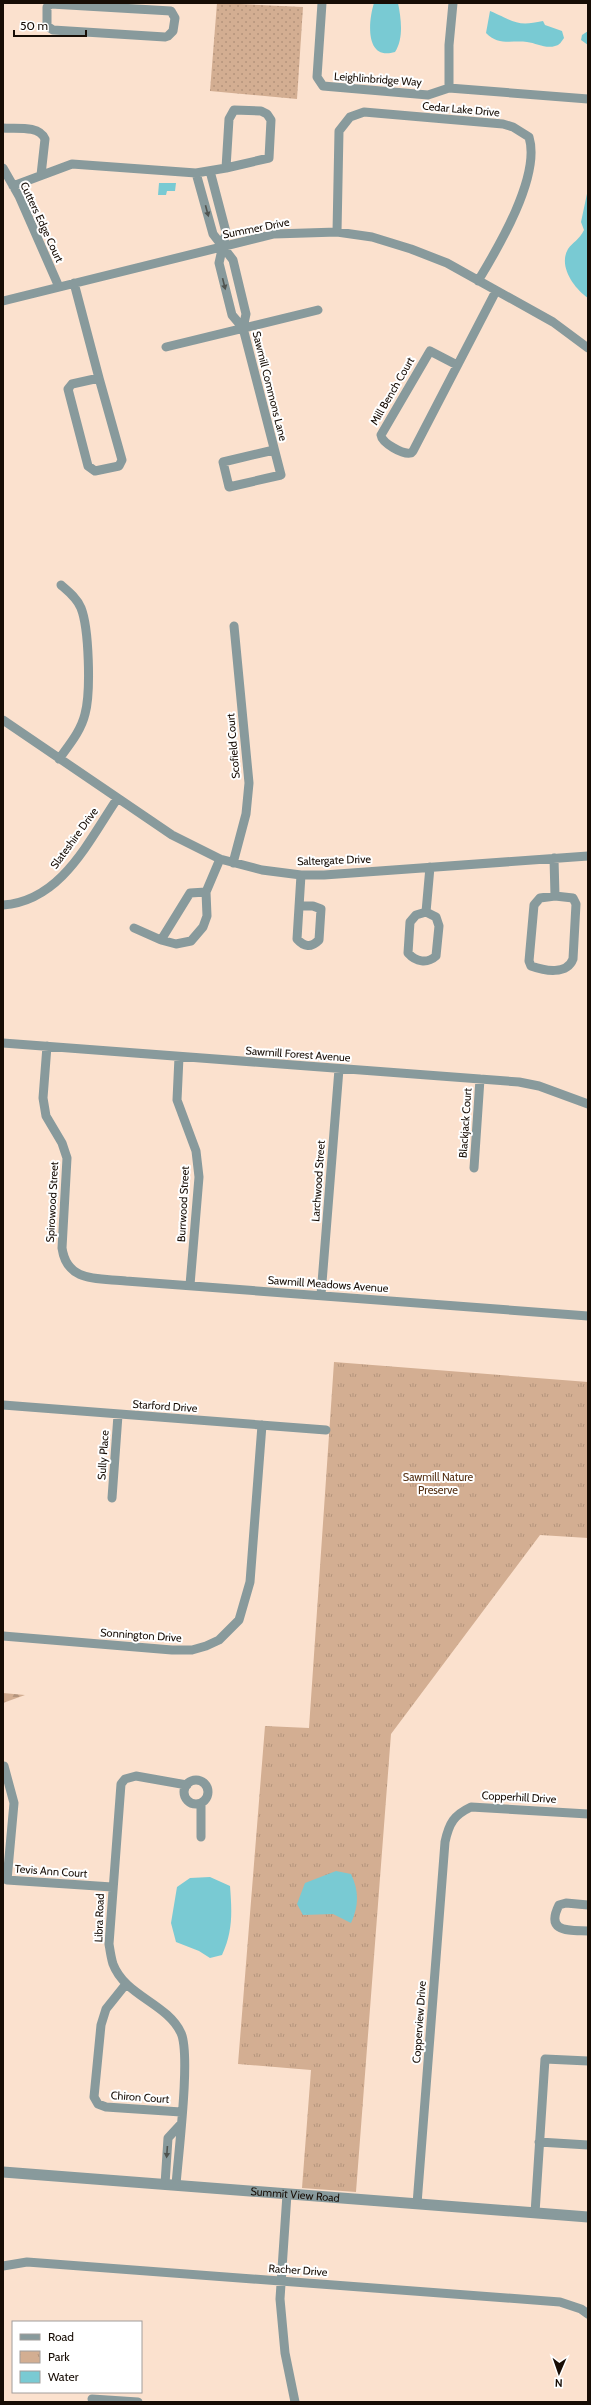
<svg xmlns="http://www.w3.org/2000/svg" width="591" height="2405" viewBox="0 0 591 2405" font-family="Cabin,sans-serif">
  <defs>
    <pattern id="grass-dots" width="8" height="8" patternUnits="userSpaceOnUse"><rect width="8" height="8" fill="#d3ae92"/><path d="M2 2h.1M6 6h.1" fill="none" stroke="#b4947c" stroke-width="1.8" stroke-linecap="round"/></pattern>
    <pattern id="forest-firs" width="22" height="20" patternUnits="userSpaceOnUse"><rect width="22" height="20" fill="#d3ae92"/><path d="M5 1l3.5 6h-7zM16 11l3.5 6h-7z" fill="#b4947c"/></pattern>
    <pattern id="park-tufts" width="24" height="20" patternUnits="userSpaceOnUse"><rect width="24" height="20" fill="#d3ae92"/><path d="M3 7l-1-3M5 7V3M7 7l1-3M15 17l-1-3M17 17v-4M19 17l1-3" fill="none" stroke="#b4947c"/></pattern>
  </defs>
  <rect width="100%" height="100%" fill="#fbe1ce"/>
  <path fill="url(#grass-dots)" d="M217,3L303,7L297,99L210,91Z"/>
  <path fill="url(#forest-firs)" d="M3,1693L25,1695L3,1703Z"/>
  <path fill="url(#park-tufts)" d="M334,1362L588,1382V1538L540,1535L391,1734L356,2192L302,2188L311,2070L238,2064L265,1726L309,1728Z"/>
  <path fill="#79cad3" d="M374,3H398C401,18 404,38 395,52C365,61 368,22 374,3Z
    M490,11C514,21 516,27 543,21L545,25L562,31L564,38C561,42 560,45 555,46C546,49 536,43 527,42C512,40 498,46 486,33Z
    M588,31V45L581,40L582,35Z
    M159,183H176L175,191H167L166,195H158Z
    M588,189V298C574,288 558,266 568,249C573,242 579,240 584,230L581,222Z
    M336,1871L351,1874C359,1891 359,1905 351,1923L333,1914L303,1915L297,1904L305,1883Z
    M210,1877L230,1886C232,1912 233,1931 222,1955L210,1958L199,1951L176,1942L171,1923L177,1887L190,1878Z"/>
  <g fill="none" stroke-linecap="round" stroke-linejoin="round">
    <path stroke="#889a9c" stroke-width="9" d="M322,3L317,77L323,86L428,95L449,88L588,99
      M51,4L171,11L175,18L173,31L168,36L165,37L53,30L47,26V7Z
      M449,88V45L453,3
      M234,110L261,111L267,114L271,120L269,158L226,168L229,119Z
      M3,128C16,129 39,125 45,139L41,175
      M3,168L19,196L59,287
      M210,171L226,232L219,263L232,315L243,328L281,475L229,487L223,462L274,450
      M196,173L213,234L233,260L246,314L243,328
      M13,186L72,164L196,173L226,168
      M337,232L339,131L350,117L364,112L503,124L513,127L529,137C541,176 498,248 478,281
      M74,283L99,378
      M3,301L274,234L337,232L372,237L411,249L447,263L553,322L588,348
      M166,347L318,310
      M457,365L430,351L381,435C382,443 403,455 411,453L413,451L496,291
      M99,378L122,460L119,466L95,471L88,466L68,389L72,384Z
      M3,720L172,835L220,859L262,870L301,875H324L588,856
      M59,759C69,745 81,731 85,714C91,692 89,628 81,608C77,598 68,591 61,585
      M554,858L555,896
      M233,863L246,814L249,783L234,626
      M206,892L190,893L161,940L176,944L191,941L203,927L207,916L206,892L220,859
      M555,896L573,898L576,904L573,959C567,975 545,971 531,966L529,961L534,905L540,898Z
      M3,905C61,901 88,842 117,799
      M299,906H313L321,909L319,940C311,948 304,947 297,939L301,875
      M426,912L436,917L439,926L436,956C427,964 416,962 408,953L410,922L416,915Z
      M426,912L430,867
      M134,928L161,940
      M3,1043L519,1082L539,1086L588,1104
      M47,1046L43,1098L46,1116L62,1143L67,1158L62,1248C67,1283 98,1278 126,1281L588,1316
      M179,1057L177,1100L196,1151L199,1177L190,1285
      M474,1168L480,1079
      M321,1295L339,1069
      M3,1405L326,1430
      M112,1498L118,1415
      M3,1636L172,1650H192L206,1646L219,1640L239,1620L250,1582L262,1425
      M4,1766L14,1803L7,1880L112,1887
      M184 1792a12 12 0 1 1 24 0a12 12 0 1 1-24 0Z
      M201,1803V1837
      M588,1905L566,1903L559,1905C545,1933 569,1930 588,1931
      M126,1984L106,2009L101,2025L94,2097L98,2104L106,2107L181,2112
      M539,2142L588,2145
      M165,2184L168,2138L180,2125
      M176,2185C178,2156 191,2055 181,2033C167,2003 125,1996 113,1964C111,1958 110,1950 109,1944L121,1784L125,1779L136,1776L187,1785
      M287,2194L280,2299L285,2353L295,2402
      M417,2204L445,1842C449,1823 454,1815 471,1807L588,1814
      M535,2213L545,2059L588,2061
      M3,2266L27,2262L560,2302L581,2309L588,2314
      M92,2399L138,2402"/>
    <path stroke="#889a9c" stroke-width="11" id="s1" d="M3,2172L588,2217"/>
  </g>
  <defs><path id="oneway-solid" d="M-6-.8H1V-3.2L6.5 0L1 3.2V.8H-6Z"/></defs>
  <g fill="#505450">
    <use href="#oneway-solid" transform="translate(207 211) rotate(75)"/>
    <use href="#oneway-solid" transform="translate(224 284) rotate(76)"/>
    <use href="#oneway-solid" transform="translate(167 2152) rotate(94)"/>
  </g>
  <g text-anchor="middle" stroke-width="4" stroke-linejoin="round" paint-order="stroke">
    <g font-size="11" fill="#170d05" stroke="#fff">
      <text transform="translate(378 79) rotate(4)" y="4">Leighlinbridge Way</text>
      <text transform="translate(461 109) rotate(5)" y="4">Cedar Lake Drive</text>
      <text transform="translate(42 222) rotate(65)" y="4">Cutters Edge Court</text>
      <text transform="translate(256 228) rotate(-11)" y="4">Summer Drive</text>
      <text transform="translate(270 386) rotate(76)" y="4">Sawmill Commons Lane</text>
      <text transform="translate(392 391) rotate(-60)" y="4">Mill Bench Court</text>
      <text transform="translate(233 746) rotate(-95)" y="4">Scofield Court</text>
      <text transform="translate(74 838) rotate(-54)" y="4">Slateshire Drive</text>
      <text transform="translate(334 860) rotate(-2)" y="4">Saltergate Drive</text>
      <text transform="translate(298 1054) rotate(4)" y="4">Sawmill Forest Avenue</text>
      <text transform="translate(465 1123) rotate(-86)" y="4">Blackjack Court</text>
      <text transform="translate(318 1181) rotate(-86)" y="4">Larchwood Street</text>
      <text transform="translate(52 1202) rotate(-87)" y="4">Spirowood Street</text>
      <text transform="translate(183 1204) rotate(-87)" y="4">Burrwood Street</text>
      <text transform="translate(328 1284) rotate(4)" y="4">Sawmill Meadows Avenue</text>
      <text transform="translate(165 1406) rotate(4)" y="4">Starford Drive</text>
      <text transform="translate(103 1455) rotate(-86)" y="4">Sully Place</text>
      <text transform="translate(141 1635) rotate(4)" y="4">Sonnington Drive</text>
      <text transform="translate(519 1797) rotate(3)" y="4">Copperhill Drive</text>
      <text transform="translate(51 1871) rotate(4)" y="4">Tevis Ann Court</text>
      <text transform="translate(99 1918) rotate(-88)" y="4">Libra Road</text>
      <text transform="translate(419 2022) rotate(-86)" y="4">Copperview Drive</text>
      <text transform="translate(140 2097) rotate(4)" y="4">Chiron Court</text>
      <text dy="4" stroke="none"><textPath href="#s1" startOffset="293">Summit View Road</textPath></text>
      <text transform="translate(298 2270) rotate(4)" y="4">Racher Drive</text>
    </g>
    <g font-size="11" fill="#553114" stroke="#fff">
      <text x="438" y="1481">Sawmill Nature<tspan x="438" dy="13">Preserve</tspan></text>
    </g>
  </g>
  <rect width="591" height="2405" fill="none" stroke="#170d05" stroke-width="8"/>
  <rect x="12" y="2321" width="130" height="72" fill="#ffffff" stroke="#a29e9b"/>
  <rect x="20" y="2334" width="20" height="6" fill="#889a9c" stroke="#a29e9b"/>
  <text x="48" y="2341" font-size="12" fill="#170d05">Road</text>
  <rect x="20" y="2351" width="20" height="12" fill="url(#park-tufts)" stroke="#a29e9b"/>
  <text x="48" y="2361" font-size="12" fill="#170d05">Park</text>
  <rect x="20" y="2371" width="20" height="12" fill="#79cad3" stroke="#a29e9b"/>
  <text x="48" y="2381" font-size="12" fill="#170d05">Water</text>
  <g transform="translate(559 2373) rotate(182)" stroke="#ffffff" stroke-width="3" paint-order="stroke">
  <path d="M0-3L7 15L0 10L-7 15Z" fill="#170d05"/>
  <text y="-6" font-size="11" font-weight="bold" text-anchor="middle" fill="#170d05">N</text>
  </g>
  <path d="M14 30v6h72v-6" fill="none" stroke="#170d05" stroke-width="2"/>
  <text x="20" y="30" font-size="12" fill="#170d05" stroke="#ffffff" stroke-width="3" paint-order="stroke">50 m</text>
</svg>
